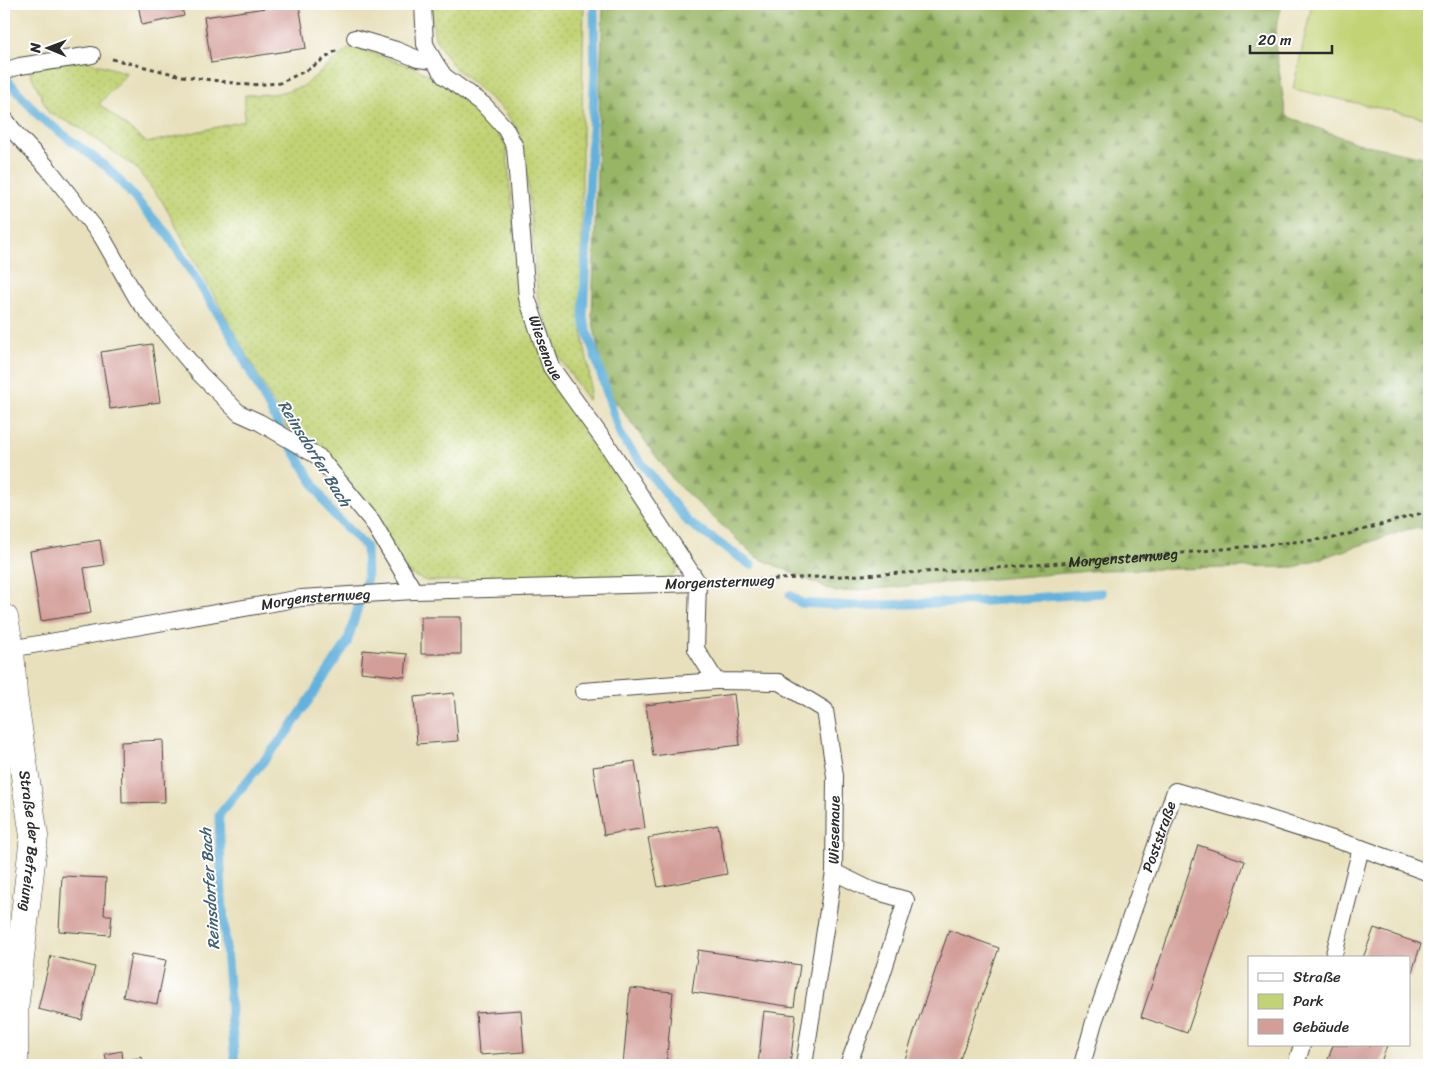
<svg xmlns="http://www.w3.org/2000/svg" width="1433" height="1069" viewBox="0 0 1433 1069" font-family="Sriracha,sans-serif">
  <defs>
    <pattern id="grass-dots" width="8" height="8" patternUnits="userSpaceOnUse" patternTransform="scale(1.25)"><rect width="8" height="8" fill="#c1d375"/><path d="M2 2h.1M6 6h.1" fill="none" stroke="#a6b565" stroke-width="1.8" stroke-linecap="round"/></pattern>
    <pattern id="forest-firs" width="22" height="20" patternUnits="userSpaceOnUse" patternTransform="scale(1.25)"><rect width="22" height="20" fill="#98b566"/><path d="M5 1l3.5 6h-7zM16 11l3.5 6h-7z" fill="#7c9354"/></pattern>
  </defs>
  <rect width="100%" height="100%" fill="#fff"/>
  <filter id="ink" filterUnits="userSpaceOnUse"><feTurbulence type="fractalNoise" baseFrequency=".02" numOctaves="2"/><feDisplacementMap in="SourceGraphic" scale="10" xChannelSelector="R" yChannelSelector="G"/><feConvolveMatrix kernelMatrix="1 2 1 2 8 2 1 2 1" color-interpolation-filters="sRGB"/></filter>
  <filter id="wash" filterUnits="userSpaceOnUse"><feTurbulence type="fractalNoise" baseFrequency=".0096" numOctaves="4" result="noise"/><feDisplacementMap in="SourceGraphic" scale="20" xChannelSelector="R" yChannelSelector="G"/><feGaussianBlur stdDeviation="1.12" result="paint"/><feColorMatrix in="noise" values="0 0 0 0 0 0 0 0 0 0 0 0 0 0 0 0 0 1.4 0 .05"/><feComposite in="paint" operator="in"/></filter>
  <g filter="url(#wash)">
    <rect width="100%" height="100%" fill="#e8e0bc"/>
    <path fill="url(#grass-dots)" stroke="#767f50" d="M430,4H584C581,111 582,218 582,325C582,349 595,376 588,400L559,357L538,299L528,184L520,135L505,111L455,68L435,39Z
      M352,46L415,68L441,81L492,125L506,146L522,305L593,437L678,559L676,572L666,580L426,581L410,574L323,454L287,428L162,201L135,167L79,127L49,113L28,68L84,60L127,73L99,104L147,143L244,121L245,95L274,94L302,87Z"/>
    <path fill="url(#forest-firs)" stroke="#627048" d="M603,4H1282L1274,39L1286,116L1357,143L1429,158V528L1409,529L1295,567L1102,570L836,592L756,557L675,482L605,387L592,316Z"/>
    <path fill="#c1d375" stroke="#767f50" d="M1312,4H1429V119L1293,89Z"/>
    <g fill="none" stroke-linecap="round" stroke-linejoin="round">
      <path stroke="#63b2dd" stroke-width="9" d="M594,4L595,70L583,318L621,437L688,522L751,565
        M4,76L41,118L107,167L168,235L229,331L282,432
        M790,595L801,603L855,606L987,601L1102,593
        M235,1065L222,896L219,815L289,730L347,643L367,578L366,547L331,512L289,443"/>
    </g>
    <g id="blocks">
      <path fill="#d39d98" d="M138,4H181L184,16L142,25Z
        M293,4H299L306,48L211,63L204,17Z
        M152,344L160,402L110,409L101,352Z
        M100,540L104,565L84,568L91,613L41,621L30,551Z
        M421,617H461V654H421Z
        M363,650L407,654L405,677L361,672Z
        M454,693L458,741L417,744L414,697Z
        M734,694L740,745L653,756L646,705Z
        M163,740L165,802L122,803L121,742Z
        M635,761L645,828L604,835L593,767Z
        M718,825L727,874L658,887L648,838Z
        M1198,845L1245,861L1187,1033L1141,1017Z
        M62,876L106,878L104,915H112L110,935L59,931Z
        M1374,928L1421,944L1410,978L1409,958H1363Z
        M949,930L999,948L958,1065H903Z
        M698,950L800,965L794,1007L692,992Z
        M131,954L166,960L157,1004L123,997Z
        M51,956L95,967L82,1020L38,1009Z
        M630,988L673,992L666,1065H623Z
        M521,1010L524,1052L479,1055L476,1013Z
        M764,1011L796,1015L790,1065H758Z
        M1333,1045H1387L1380,1065H1326Z
        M122,1051L123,1061L142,1057L144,1065H101L107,1063L105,1054Z"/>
    </g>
  </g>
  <g filter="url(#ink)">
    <use href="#blocks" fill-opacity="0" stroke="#474641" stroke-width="1"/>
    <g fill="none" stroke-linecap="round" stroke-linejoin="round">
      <g stroke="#474641" stroke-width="18">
        <g id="service">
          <path id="s2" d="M423,4L425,44L434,61L444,76L484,105L505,128L515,147L527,298L551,367L610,449L698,583L696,649L716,681L779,682L825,710L835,776L834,872L804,1065"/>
          <path d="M355,38L396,50L418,59L434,61"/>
          <path d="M4,71L20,66L92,55"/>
          <path d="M4,118L16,134L47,167L102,237L138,300L200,374L239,413L259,422L319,457L372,521L414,591"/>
          <path id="s3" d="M10,649L301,598L414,591L698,583"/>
          <path d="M583,691L716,681"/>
          <path d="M1361,848L1429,873"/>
          <path d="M834,872L871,890L906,900L880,981L848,1065"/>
          <path id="s4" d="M1082,1065L1094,1022L1175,791L1261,816L1361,848L1333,958"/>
          <path d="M1296,1065L1302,1045"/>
        </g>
      </g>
      <g stroke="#474641" stroke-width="29">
        <g id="minor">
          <path id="s5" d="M4,618L10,649L13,695L34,836L14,1010V1065"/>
        </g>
      </g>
      <g stroke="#474641" stroke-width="3" stroke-dasharray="4 4" stroke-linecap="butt">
        <path d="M112,59L182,76L249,85L280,83L309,69L337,50"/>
        <path id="s1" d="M718,582L984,569L1162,555L1334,538L1429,511"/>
      </g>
      <use href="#service" stroke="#fff" stroke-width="16"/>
      <use href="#minor" stroke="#fff" stroke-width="28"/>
    </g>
  </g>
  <g text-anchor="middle" stroke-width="4" stroke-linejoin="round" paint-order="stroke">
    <g font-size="15" fill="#2b2b2b" stroke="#fff">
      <text dy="5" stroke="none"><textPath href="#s2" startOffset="384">Wiesenaue</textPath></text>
      <text dy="5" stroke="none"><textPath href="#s1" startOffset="406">Morgensternweg</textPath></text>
      <text transform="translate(720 582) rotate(-2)" y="5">Morgensternweg</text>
      <text dy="5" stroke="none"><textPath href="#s3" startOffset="310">Morgensternweg</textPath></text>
      <text transform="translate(834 830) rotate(-89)" y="5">Wiesenaue</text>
      <text dy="5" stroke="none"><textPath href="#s4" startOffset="241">Poststraße</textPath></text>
      <text dy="5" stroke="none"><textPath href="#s5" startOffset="225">Straße der Befreiung</textPath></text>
    </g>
    <g font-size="16" font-style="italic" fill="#416172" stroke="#fff">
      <text transform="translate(315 453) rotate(58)" y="6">Reinsdorfer Bach</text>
      <text transform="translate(209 889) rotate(-94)" y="6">Reinsdorfer Bach</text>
    </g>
  </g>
  <rect width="1433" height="1069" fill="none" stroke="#fff" stroke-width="20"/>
  <rect x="1248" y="956" width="162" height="90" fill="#ffffff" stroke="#aaaaaa"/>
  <rect x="1258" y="973" width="25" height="8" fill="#ffffff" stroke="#aaaaaa"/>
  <text x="1293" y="982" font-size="15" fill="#2b2b2b">Straße</text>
  <rect x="1258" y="994" width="25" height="15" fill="#c1d375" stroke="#aaaaaa"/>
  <text x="1293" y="1006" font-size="15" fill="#2b2b2b">Park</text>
  <rect x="1258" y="1019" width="25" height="15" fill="#d39d98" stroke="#aaaaaa"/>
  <text x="1293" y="1032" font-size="15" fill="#2b2b2b">Gebäude</text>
  <g transform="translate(48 48) rotate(271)" stroke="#ffffff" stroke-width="4" paint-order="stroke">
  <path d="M0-4L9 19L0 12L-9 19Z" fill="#2b2b2b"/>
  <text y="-8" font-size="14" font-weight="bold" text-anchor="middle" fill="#2b2b2b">N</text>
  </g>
  <path d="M1250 45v8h82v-8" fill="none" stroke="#2b2b2b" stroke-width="2.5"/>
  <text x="1258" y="45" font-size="15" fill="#2b2b2b" stroke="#ffffff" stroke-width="4" paint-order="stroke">20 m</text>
</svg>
